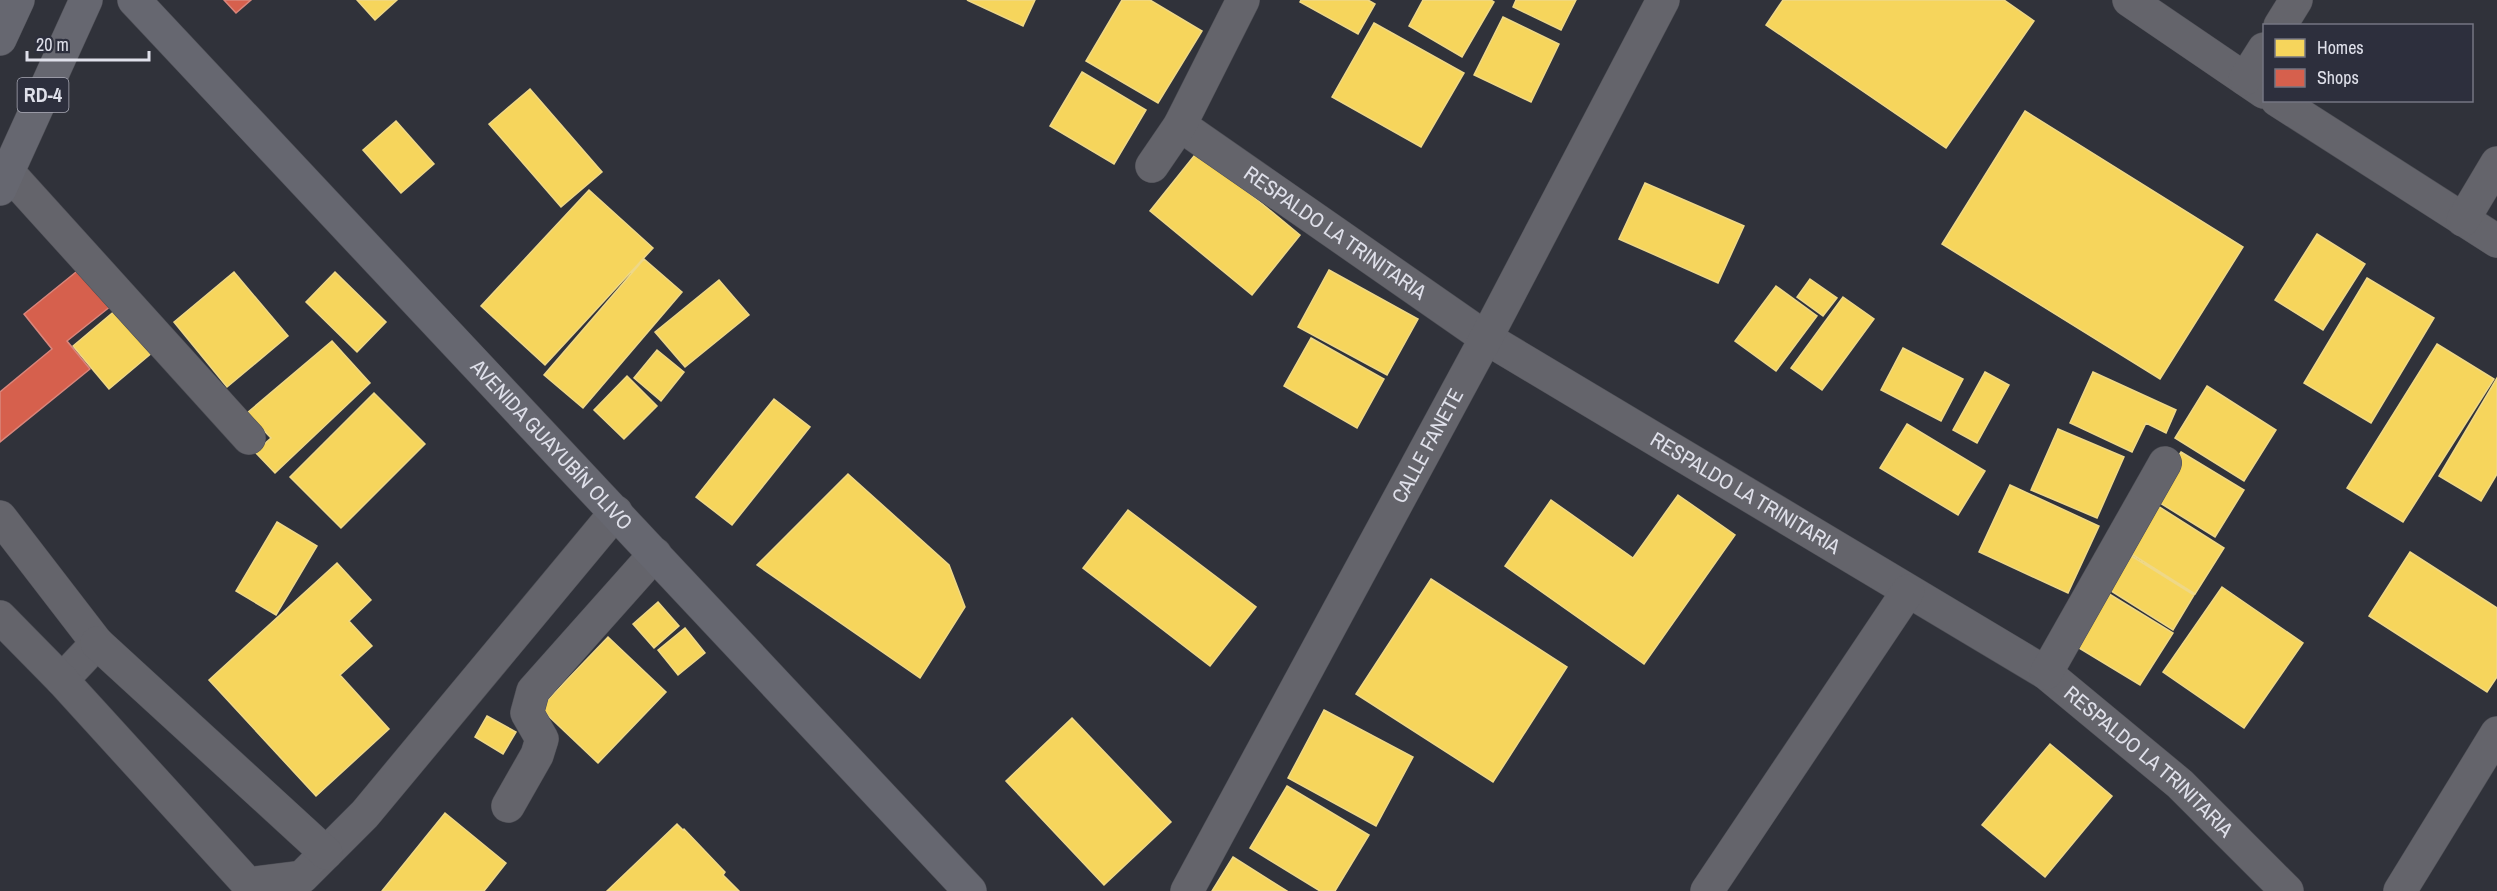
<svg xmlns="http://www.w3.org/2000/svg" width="2497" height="891" viewBox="0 0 2497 891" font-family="'Archivo Narrow',sans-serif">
  <rect width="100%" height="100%" fill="#30323a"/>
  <path fill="#f6d55c" stroke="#efd887" stroke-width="1.5" d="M357,0H397L375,20Z
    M967,0H1035L1023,26Z
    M1122,0H1150L1202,31L1158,103L1086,61Z
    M1301,0H1368L1375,4L1358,34L1300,2Z
    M1423,0H1491L1494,2L1462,57L1409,26Z
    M1516,0H1576L1561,30L1513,7Z
    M1783,0H2004L2034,21L1946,148L1766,25Z
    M1503,17L1559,44L1531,102L1474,75Z
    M1374,23L1464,73L1421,147L1332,97Z
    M1082,72L1146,110L1114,164L1050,126Z
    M530,89L602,172L561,207L489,124Z
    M2025,111L2243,247L2160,379L1942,244Z
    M396,121L434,164L401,193L363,150Z
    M1198,151L1300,235L1252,295L1150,211Z
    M1645,183L1744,226L1718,283L1619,239Z
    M589,190L653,248L545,365L481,306Z
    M2317,234L2365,264L2323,330L2275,300Z
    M644,259L682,292L583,408L544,375Z
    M1329,270L1418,319L1387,375L1298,327Z
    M234,272L288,336L227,387L174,322Z
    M335,272L386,322L357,352L306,302Z
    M2367,278L2434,318L2371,423L2304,383Z
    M1810,279L1837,298L1823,316L1797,297Z
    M719,280L749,315L685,367L655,332Z
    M1776,286L1817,316L1776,371L1735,341Z
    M1843,297L1874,319L1822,390L1791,368Z
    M117,309L153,352L109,389L73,346Z
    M1311,338L1384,379L1357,428L1284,386Z
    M332,341L370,383L275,473L255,452L271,438L247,413Z
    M2437,344L2494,379L2403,522L2347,488Z
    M1903,348L1963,379L1941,421L1881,390Z
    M657,350L684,372L661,401L634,378Z
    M1985,372L2009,385L1977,443L1953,430Z
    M2093,372L2176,410L2166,433L2146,423L2132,452L2070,423Z
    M627,376L657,406L624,439L594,410Z
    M2497,378V474L2481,501L2439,476Z
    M2207,386L2276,430L2244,481L2175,438Z
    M374,393L425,444L341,528L290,477Z
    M774,399L810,427L732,525L696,497Z
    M1907,424L1985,471L1958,515L1880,468Z
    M2058,429L2124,457L2097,518L2031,490Z
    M2181,452L2244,490L2215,537L2152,498Z
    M848,474L949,565L965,607L920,678L757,565Z
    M2010,485L2099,526L2068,593L1979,552Z
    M1678,495L1735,535L1644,664L1505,566L1551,500L1633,558Z
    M2150,501L2224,548L2195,594L2122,548Z
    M1128,510L1256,607L1210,666L1083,568Z
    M277,522L317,546L276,615L236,591Z
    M2410,552L2497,608V677L2487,692L2369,616Z
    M2130,555L2194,595L2173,630L2108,589Z
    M337,563L371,600L349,621L372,646L340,675L389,729L316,796L209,680Z
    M1431,579L1567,667L1493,782L1356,694Z
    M2222,587L2303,643L2244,728L2163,672Z
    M2106,592L2173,633L2140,685L2074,645Z
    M658,602L679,626L654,648L633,624Z
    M685,628L705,653L678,675L658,650Z
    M608,637L666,692L598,763L540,708Z
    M1324,710L1413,757L1376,826L1288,778Z
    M487,716L516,732L503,754L475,737Z
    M1072,718L1171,822L1104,885L1006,781Z
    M2050,744L2112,796L2045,877L1982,825Z
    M1287,786L1369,835L1335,891H1320L1250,848Z
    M445,813L506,863L484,891H382Z
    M677,824L683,830L684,829L725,872L723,875L739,891H607Z
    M1233,857L1287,891H1212Z"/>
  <path fill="#d6604d" stroke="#d9867c" stroke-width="1.5" d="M224,0H251L236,13Z
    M81,268L111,306L67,341L90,369L0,442V392L52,349L24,314Z"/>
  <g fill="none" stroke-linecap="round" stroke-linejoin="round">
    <g stroke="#4d4e55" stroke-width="34">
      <g id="minor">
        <path d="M2129,0L2264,92"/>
        <path d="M2280,26L2296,0"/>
        <path d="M2245,79L2264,49"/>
        <path d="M2277,100L2497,241"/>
        <path id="s1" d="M1180,125L1486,338L2046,673L2180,784L2287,891"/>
        <path d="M1152,166L1180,125L1243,0"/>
        <path d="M8,172L249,438"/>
        <path d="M2463,220L2497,163"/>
        <path d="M0,517L97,643L62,680"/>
        <path d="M0,617L62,680L248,884L302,877L365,814L616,512"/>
        <path d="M97,643L326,853"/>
        <path d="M2046,673L2165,463"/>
        <path d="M508,806L537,755L542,739L527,713L533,691L655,554"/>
        <path id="s2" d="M1187,891L1486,338L1663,0"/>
        <path d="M1707,891L1908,591"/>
        <path d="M2400,891L2497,733"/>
      </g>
    </g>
    <g stroke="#4d4e55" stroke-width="34">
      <g id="major">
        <path id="s3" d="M134,0L970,891"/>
        <path d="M0,39L18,0"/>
        <path d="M0,189L86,0"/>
      </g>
    </g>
    <use href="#minor" stroke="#64646b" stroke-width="33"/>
    <use href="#major" stroke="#666770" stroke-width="33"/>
  </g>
  <g text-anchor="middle" stroke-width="6" stroke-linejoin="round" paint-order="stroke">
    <rect fill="#2d2f3d" stroke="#aaabb6" stroke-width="1.5" x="17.5" y="78" width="51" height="34" rx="4.5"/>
    <g font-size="20" font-weight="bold" fill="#dfe0ea">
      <text x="43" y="102">RD-4</text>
    </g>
    <g font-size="21" fill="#dfe0ea" stroke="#2d2f3d">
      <text dy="7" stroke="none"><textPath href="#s1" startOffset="189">RESPALDO LA TRINITARIA</textPath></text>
      <text dy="7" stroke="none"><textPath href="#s3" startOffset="610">AVENIDA GUAYUBÍN OLIVO</textPath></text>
      <text dy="7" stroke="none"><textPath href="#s2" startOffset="506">CALLE FANETE</textPath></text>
      <text dy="7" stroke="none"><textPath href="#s1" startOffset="675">RESPALDO LA TRINITARIA</textPath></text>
      <text dy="7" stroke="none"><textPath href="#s1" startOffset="1161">RESPALDO LA TRINITARIA</textPath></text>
    </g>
  </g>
  <rect x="2263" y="24" width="210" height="78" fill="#2d2f3d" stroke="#747682" stroke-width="1.5"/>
  <rect x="2275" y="39" width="30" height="18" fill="#f6d55c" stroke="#747682" stroke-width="1.5"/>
  <text x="2317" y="54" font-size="18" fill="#dfe0ea">Homes</text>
  <rect x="2275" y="69" width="30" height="18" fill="#d6604d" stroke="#747682" stroke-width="1.5"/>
  <text x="2317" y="84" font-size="18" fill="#dfe0ea">Shops</text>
  <path d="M27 51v9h122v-9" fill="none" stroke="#dfe0ea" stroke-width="3"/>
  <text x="36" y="51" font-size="18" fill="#dfe0ea" stroke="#2d2f3d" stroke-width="4.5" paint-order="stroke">20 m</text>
</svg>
